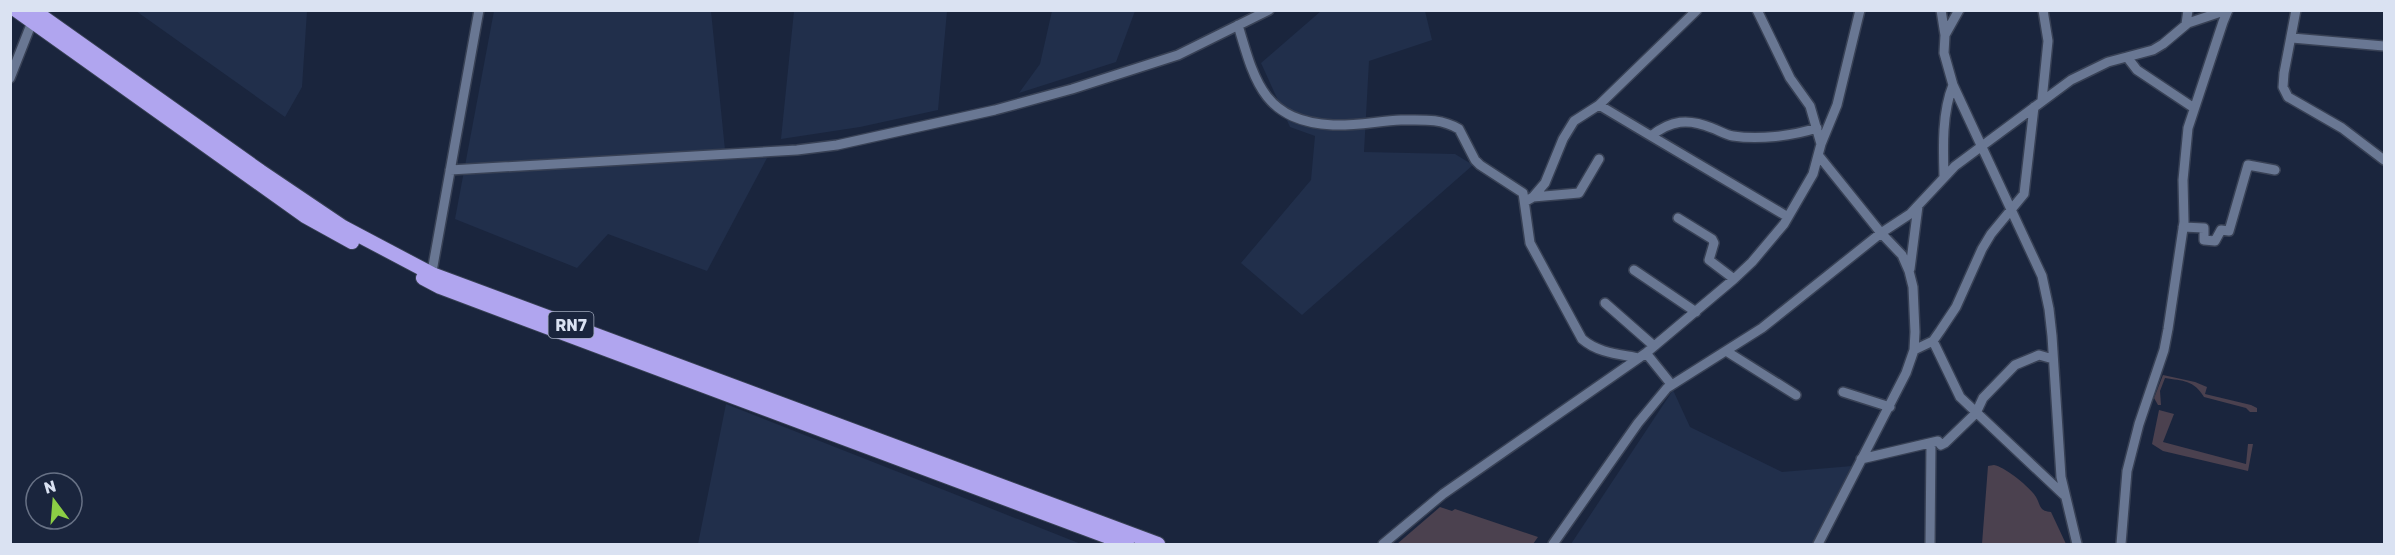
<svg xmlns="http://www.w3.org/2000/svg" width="2395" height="555" viewBox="0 0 2395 555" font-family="Rubik,sans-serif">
  <rect width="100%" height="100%" fill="#1a253d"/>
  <path fill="#212f4b" d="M136,11H307L302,87L285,117Z
    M494,11H711L726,160L767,158L707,271L608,234L577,268L455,219Z
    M794,11H947L938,110L860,127L781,139Z
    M1052,11H1135L1116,62L1019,93L1040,64Z
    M1321,11H1425L1432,40L1369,61L1364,152L1455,154L1473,165L1302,315L1241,263L1311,180L1315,136L1290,127L1261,63Z
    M1673,390L1690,427L1782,472L1852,466L1812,544H1571Z
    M726,404L1081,544H698Z"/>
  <path fill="#4b414f" d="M2163,375L2195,382L2207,387L2205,394L2251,405L2257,408V412H2250L2246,408L2204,397C2194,380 2183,381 2165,378L2160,391L2161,405H2158L2154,398Z
    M2159,410L2174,414L2163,442L2246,464L2248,444H2253L2248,471L2163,451L2152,444Z
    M1994,465C2005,467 2030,487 2036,497C2041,506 2039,511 2051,512L2066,544H1982L1988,466Z
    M1440,507L1452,511L1455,509L1538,537L1533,544H1397Z"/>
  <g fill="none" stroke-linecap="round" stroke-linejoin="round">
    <g stroke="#384155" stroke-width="12">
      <path id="minor" d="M1941,10L1945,35L1944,53L1953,85L2042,276L2049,309L2052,336L2061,477L2077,544
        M2296,10L2284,73L2283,87L2288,97L2342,128L2384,160
        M2186,24L2188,10
        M1238,25C1255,83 1264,121 1333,125C1355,126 1379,121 1401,120C1422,120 1440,118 1459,129L1475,160L1480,165L1523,193L1530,243L1582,339C1598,353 1619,354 1639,358
        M1945,35L1959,10
        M2292,38L2384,46
        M2127,57L2137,70L2194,108
        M10,78L32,22
        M2042,100L2048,41L2043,10
        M1599,105L1651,136C1671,120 1688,118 1712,128C1718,130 1726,135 1733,136C1759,140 1792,136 1817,128
        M1651,136L1788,217
        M1821,144L1837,105L1860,10
        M450,170L797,150L837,145L995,110L1072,89L1178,55L1269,10
        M1944,176C1943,147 1942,112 1953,85
        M1533,197L1579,193L1599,159
        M1526,201L1533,197L1545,183L1563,139L1574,121L1599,105L1697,10
        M1678,218L1712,239L1714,243L1709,260L1734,279
        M2183,227L2204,228V240L2215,241L2221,230L2229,231L2248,165L2275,170
        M1910,269L1918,206
        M1634,270L1696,312
        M431,277L479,10
        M1605,303L1654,346
        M1933,341L1960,397L2064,495
        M1914,350L1933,341L1940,331L1956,307L1982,249L1991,234L2024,194L2034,107
        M1726,351L1796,395
        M1646,353L1671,384
        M1843,392L1890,407
        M1861,459L1938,441L1941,445L1945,443L1976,413L1983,398L2015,365L2039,355L2053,359
        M1383,544L1443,494L1646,353L1734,279L1752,262L1784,224L1813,174L1821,144L1810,106L1790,78L1757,10
        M1553,544L1638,423L1667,388L1762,328L1881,233L1910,214L1955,166L2071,80L2108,62L2153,50L2163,44L2188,23L2227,10
        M1818,544L1906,373L1914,350L1915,332L1913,287L1909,271L1902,255L1881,233L1819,156
        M1930,544L1931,443
        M2121,544L2127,471L2139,424L2164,350L2168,329L2184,222L2183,180L2188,128L2223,22L2228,10"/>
    </g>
    <g stroke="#384155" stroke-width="16">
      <path id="highway" d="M16,10L305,216L352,242
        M33,10L260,171L343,227L432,274L1158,544
        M423,278L440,287L1127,544"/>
    </g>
    <use href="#minor" stroke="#697793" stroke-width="9"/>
    <use href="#highway" stroke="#b0a5ef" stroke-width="14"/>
  </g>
  <g text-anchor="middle" stroke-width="4.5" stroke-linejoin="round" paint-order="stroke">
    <rect fill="#1a253d" stroke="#a0a9bc" stroke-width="1.5" x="548.5" y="312" width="45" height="26" rx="4.5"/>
    <g font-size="16" font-weight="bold" fill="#dae2f2">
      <text x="571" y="331">RN7</text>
    </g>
  </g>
  <rect width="2395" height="555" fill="none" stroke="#dae2f2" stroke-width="24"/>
  <g transform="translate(54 501) rotate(344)"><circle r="28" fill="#1a253d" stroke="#677185" stroke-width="1.5"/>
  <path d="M0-4.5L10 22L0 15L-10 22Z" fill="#8cce45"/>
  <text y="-9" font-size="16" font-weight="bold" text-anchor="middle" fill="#dae2f2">N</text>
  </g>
</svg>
